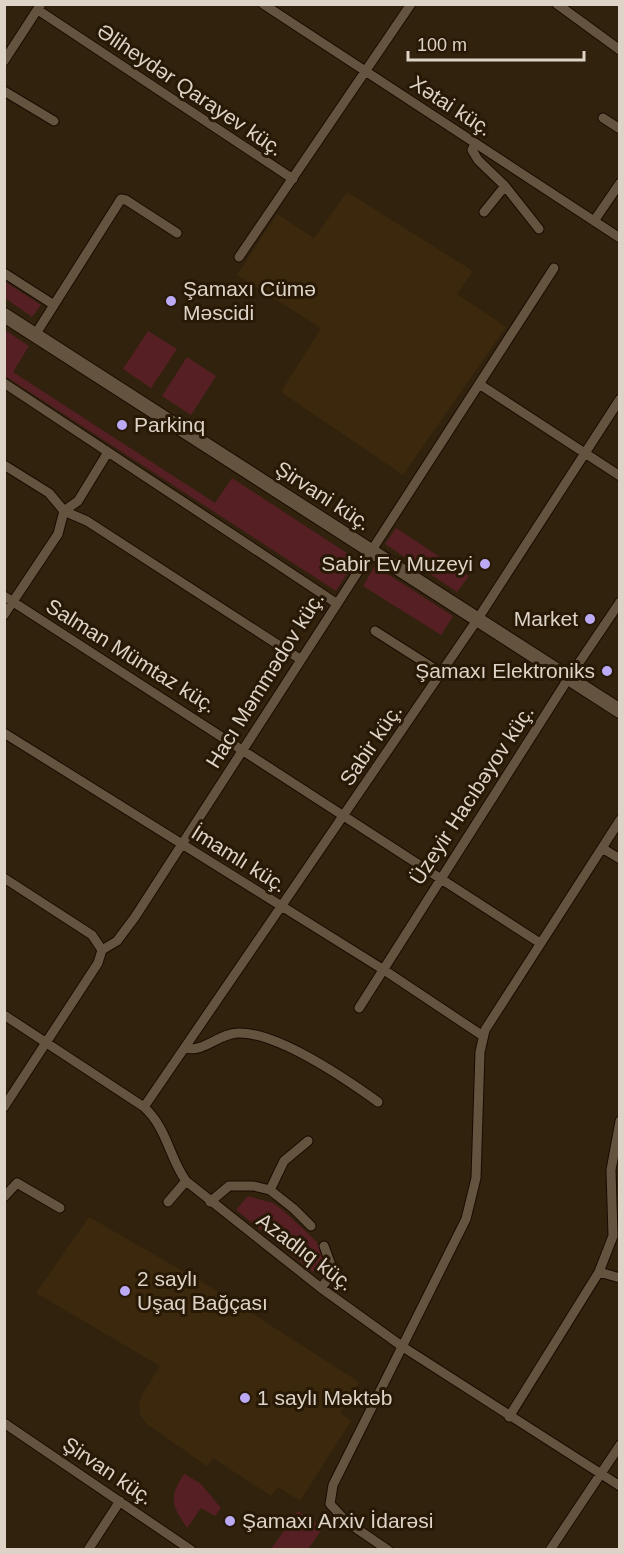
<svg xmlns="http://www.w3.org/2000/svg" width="624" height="1554" viewBox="0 0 624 1554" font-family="Helvetica,sans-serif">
  <rect width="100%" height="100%" fill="#31220e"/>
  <path fill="#3c280d" d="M347,192L473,271L457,294L506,327L403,475L281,392L321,328L237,275L277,214L314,238Z
    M89,1217L214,1289L359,1382L340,1413L351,1421L300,1501L278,1487L271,1496L213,1458L207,1466L148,1425L140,1415L139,1404L143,1393L160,1366L36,1293Z"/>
  <path fill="#561f24" d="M4,281L41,305L32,317L5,298Z
    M5,330L29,346L13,372L215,503L232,478L356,559L336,591L5,376Z
    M148,331L177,349L151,388L123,369Z
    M187,357L216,376L191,415L162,396Z
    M396,528L469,576L457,592L385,544Z
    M375,566L453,616L441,635L363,586Z
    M248,1196L273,1203L284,1211L317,1242L324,1264L313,1272L236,1210Z
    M184,1474L200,1483L221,1508L215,1516L201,1508L187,1528C172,1505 168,1499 184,1474Z
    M298,1511L323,1528L308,1549H271Z"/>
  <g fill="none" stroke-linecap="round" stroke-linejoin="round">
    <g stroke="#190b00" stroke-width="11">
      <path id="minor" d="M263,4L620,238
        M557,4L620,50
        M38,10L293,179
        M4,61L41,4
        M4,91L54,121
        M603,118L620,129
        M475,144L472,150L478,160L505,186L539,229
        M484,212L505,186
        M594,221L620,183
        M239,257L411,4
        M4,273L54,305
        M35,335L121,199L126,200L177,233
        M4,383L336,603
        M479,384L620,476
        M4,465L49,493L64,511L87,521L300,659
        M64,511L78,501L108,452
        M4,596L540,943
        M4,615L58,534L64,511
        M375,631L441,673
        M4,733L384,970L483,1036
        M602,848L620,859
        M4,878L92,935L102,950
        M359,1008L568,679L620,602
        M4,1015L144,1107C167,1128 169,1157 186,1181L321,1288L403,1347L620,1486
        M186,1048C203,1053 220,1033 238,1033C277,1032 346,1079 378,1102
        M4,1107L98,963L102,950L117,941L135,917L554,268
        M144,1107L477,620L620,399
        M270,1190L294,1209L311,1226
        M4,1197L17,1183L60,1208
        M168,1202L186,1181
        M210,1202L229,1186H254L270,1190L284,1161L308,1141
        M599,1272L620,1278
        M321,1288L331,1275V1265L324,1246
        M509,1417L599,1272L613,1236L611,1170L620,1121
        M4,1423L191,1550
        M88,1550L120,1501
        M388,1550L347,1522L330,1504L333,1485L466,1219L476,1178L480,1052L485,1030L620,820
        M550,1550L620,1445"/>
    </g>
    <g stroke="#190b00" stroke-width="16">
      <path id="secondary" d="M4,315L620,711"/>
    </g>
    <use href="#minor" stroke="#64533e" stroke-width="9"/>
    <use href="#secondary" stroke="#64533e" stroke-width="14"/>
  </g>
  <g fill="#bcaaf5" stroke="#271905" stroke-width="2">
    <circle cx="171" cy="301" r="6"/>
    <circle cx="122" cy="425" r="6"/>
    <circle cx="485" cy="564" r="6"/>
    <circle cx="590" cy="619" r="6"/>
    <circle cx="607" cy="671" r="6"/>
    <circle cx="125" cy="1291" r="6"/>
    <circle cx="245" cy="1398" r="6"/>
    <circle cx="230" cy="1521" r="6"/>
  </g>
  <g text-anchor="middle" stroke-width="6" stroke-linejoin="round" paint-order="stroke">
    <g font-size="21" fill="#ddd3c7" stroke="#271905">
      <text transform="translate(190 90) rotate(34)" y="7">Əliheydər Qarayev küç.</text>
      <text transform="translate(451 106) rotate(33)" y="7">Xətai küç.</text>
      <text transform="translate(323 496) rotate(33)" y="7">Şirvani küç.</text>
      <text transform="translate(131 656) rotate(32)" y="7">Salman Mümtaz küç.</text>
      <text transform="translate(265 680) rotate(-58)" y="7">Hacı Məmmədov küç.</text>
      <text transform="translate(371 745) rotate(-56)" y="7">Sabir küç.</text>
      <text transform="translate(472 795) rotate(-57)" y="7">Üzeyir Hacıbəyov küç.</text>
      <text transform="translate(239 859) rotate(32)" y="7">İmamlı küç.</text>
      <text transform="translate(305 1252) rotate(37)" y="7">Azadlıq küç.</text>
      <text transform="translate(108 1471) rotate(34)" y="7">Şirvan küç.</text>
    </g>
    <g font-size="21" fill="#ddd3c7" stroke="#271905" text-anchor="start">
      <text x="183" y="296">Şamaxı Cümə<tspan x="183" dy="24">Məscidi</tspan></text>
      <text x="134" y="432">Parkinq</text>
      <text x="473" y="571" text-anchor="end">Sabir Ev Muzeyi</text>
      <text x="578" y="626" text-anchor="end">Market</text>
      <text x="595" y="678" text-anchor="end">Şamaxı Elektroniks</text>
      <text x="137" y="1286">2 saylı<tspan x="137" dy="24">Uşaq Bağçası</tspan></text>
      <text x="257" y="1405">1 saylı Məktəb</text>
      <text x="242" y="1528">Şamaxı Arxiv İdarəsi</text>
    </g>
  </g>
  <rect width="624" height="1554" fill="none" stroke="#ddd3c7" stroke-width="12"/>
  <path d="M408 51v9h176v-9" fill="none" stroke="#ddd3c7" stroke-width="3"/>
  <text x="417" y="51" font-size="18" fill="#ddd3c7" stroke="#271905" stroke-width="4.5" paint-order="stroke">100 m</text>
</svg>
